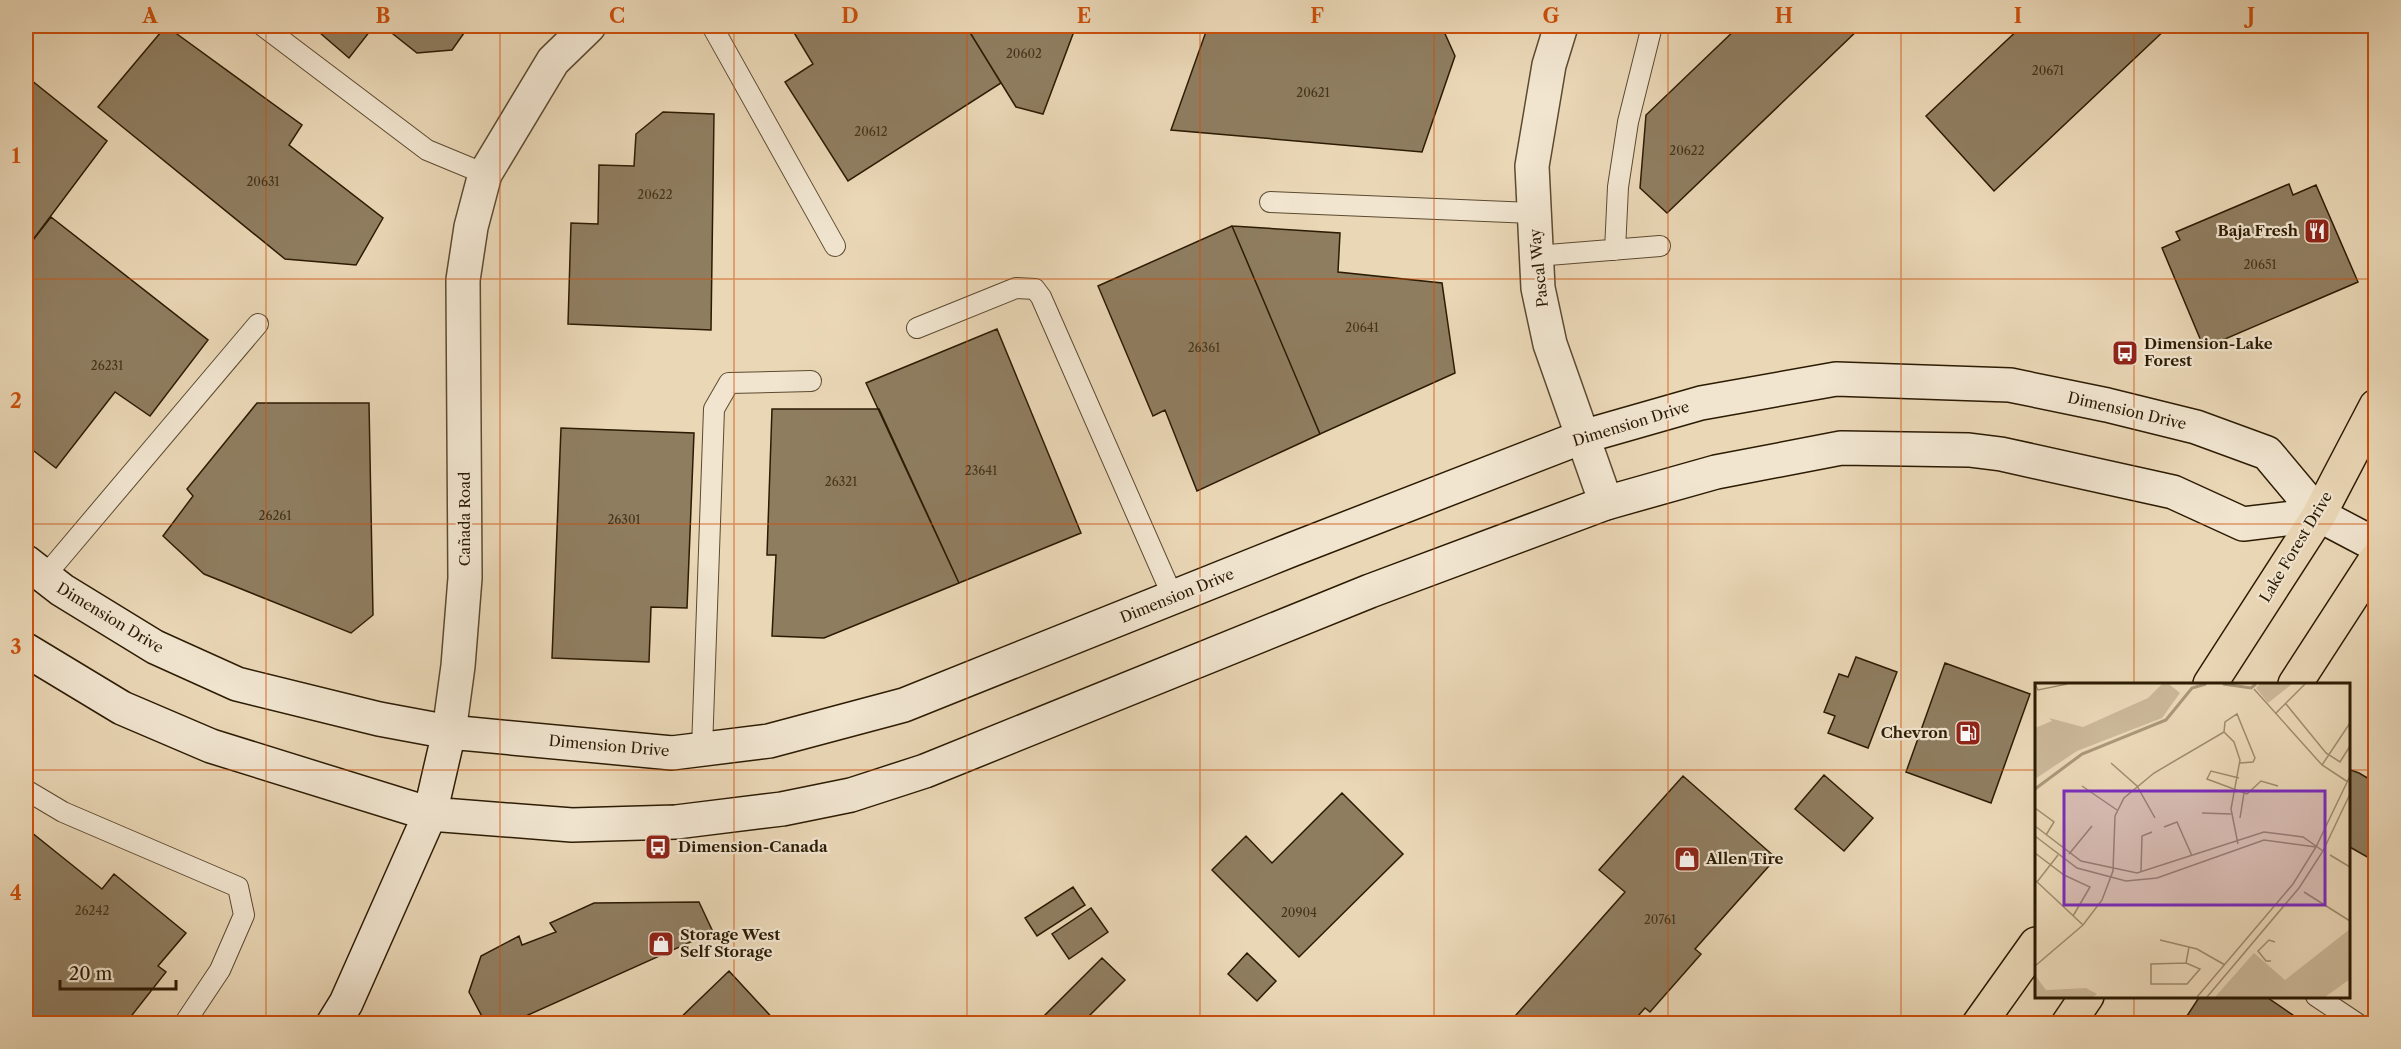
<svg xmlns="http://www.w3.org/2000/svg" width="2401" height="1049" viewBox="0 0 2401 1049" font-family="'Libre Caslon Text',serif">
  <rect width="100%" height="100%" fill="#ead7b6"/>
  <filter id="stains"><feTurbulence type="fractalNoise" baseFrequency=".00333" numOctaves="4"/><feColorMatrix values="0 0 0 0 .2 0 0 0 0 .09 0 0 0 0 .02 0 0 0 .5 -.17"/></filter>
  <radialGradient id="worn" r=".72"><stop offset=".6" stop-color="#630" stop-opacity="0"/><stop offset="1" stop-color="#630" stop-opacity=".3"/></radialGradient>
  <path fill="#8f7d60" stroke="#2c1b03" stroke-width="1.5" d="M166,26L302,125L289,145L383,218L356,265L285,259L98,107Z
    M312,26H374L349,58Z
    M383,26H469L452,50L417,53Z
    M790,26H966L1001,83L848,181L785,82L813,64Z
    M966,26H1076L1043,114L1016,107Z
    M1208,26H1293L1310,32L1312,26L1442,27L1455,56L1422,152L1171,130Z
    M1739,26H1862L1667,213L1640,188L1646,115Z
    M2022,26H2169L1994,191L1926,116Z
    M26,76L107,141L26,249Z
    M663,112L714,114L711,330L568,324L571,223L598,224L599,165L634,166L636,134Z
    M2289,184L2293,195L2316,185L2358,282L2204,348L2162,248L2180,240L2176,232Z
    M51,217L208,340L150,416L115,392L56,468L26,445V249Z
    M1232,226L1320,434L1197,491L1165,410L1153,416L1098,286Z
    M1232,226L1340,233L1338,272L1442,283L1455,373L1320,434Z
    M997,329L1081,533L959,583L866,383Z
    M257,403H369L373,615L351,633L204,574L163,536L193,496L187,489Z
    M772,409H879L959,583L824,638L772,636L776,555H767Z
    M561,428L694,433L687,608L651,607L649,662L552,658Z
    M1856,657L1897,672L1868,748L1828,733L1835,716L1824,712L1839,674L1848,677Z
    M1945,663L2030,694L1991,803L1906,772Z
    M2348,769L2359,773L2376,783V862L2348,846Z
    M1824,775L1873,818L1844,851L1795,809Z
    M1683,776L1776,858L1695,949L1701,954L1650,1012L1645,1008L1631,1024H1508L1625,892L1599,870Z
    M1342,793L1403,854L1299,957L1212,870L1246,836L1272,863Z
    M26,828L102,889L114,874L186,933L158,966L166,972L125,1024H26Z
    M1073,887L1085,905L1037,936L1025,918Z
    M699,902L713,932L508,1024H486L469,992L481,956L519,936L522,945L556,932L550,923L594,903Z
    M1091,908L1108,932L1069,959L1052,934Z
    M1247,953L1276,981L1257,1001L1228,974Z
    M1102,958L1125,980L1081,1024H1036Z
    M729,971L778,1024H674Z
    M2200,996H2265L2306,1024H2192L2185,1019Z"/>
  <g fill="none" stroke-linecap="round" stroke-linejoin="round">
    <g stroke="#5c4a30" stroke-width="22">
      <path id="lane" d="M263,26L427,150L485,174
        M712,26L835,246
        M1270,202L1533,213
        M1615,250L1618,187L1628,122L1652,26
        M1536,256L1660,246
        M917,328L1016,288L1035,289L1041,297L1173,597
        M44,577L258,324
        M702,749L714,409L729,383L811,381
        M26,790L63,812L238,887L244,915L220,970L184,1024
        M2316,996L2358,1024"/>
    </g>
    <g stroke="#5c4a30" stroke-width="36">
      <path id="street" d="M1561,26L1549,65L1532,166L1538,288L1550,344L1606,503
        M449,732L458,666L465,578L463,280L471,227L485,174L553,61L589,26"/>
    </g>
    <g stroke="#2c1b03" stroke-width="36">
      <path id="secondary" d="M26,562L62,590L155,647L237,684L379,719L449,732L672,753L769,741L904,705L1291,550L1582,437L1701,403L1836,379L2010,385L2107,405L2196,427L2267,453L2319,515L2376,545
        M26,650L122,708L211,746L430,814L572,825L676,822L782,809L851,795L925,771L1370,591L1606,503L1716,472L1841,448L1969,450L2001,454L2173,492L2243,524L2319,515
        M333,1024L346,1003L430,814L449,732"/>
    </g>
    <g stroke="#2c1b03" stroke-width="36">
      <path id="primary" d="M2210,684L2319,515L2376,406
        M2295,684L2376,559
        M1979,1024L2036,944
        M2068,1024L2087,996"/>
    </g>
    <use href="#lane" stroke="#f1e5d0" stroke-width="20"/>
    <use href="#street" stroke="#f1e5d0" stroke-width="33"/>
    <use href="#secondary" stroke="#f1e5d0" stroke-width="33"/>
    <use href="#primary" stroke="#ead7b6" stroke-width="33"/>
  </g>
  <path fill="none" stroke="#cc500b" stroke-width="1.5" stroke-opacity="0.55" d="M266,26V1024M500,26V1024M734,26V1024M967,26V1024M1200,26V1024M1434,26V1024M1668,26V1024M1901,26V1024M2134,26V684M26,279H2376M26,524H2376M26,770H2036M2348,770H2376M2134,996V1024"/>
  <defs>
    <g id="restaurant-square" transform="scale(1.35)"><rect x="-9" y="-9" width="18" height="18" rx="4" fill="#8f2418" stroke="#f1e5d0"/><path d="M-5-6h1v4h1v-4h1v4h1v-4h1v5L-1.5 .5V6h-2V.5L-5-1ZM5-6V6H3V1.5H1.5Q1.5-4 5-6Z" fill="#fff"/></g>
    <g id="bus-square" transform="scale(1.35)"><rect x="-9" y="-9" width="18" height="18" rx="4" fill="#8f2418" stroke="#f1e5d0"/><path d="M-5-6H5V4H4V6H2V4H-2V6H-4V4H-5ZM-3.5-4V0h7V-4ZM-3.5 1.2v1.5H-2V1.2ZM2 1.2v1.5H3.5V1.2Z" fill="#fff"/></g>
    <g id="fuel-square" transform="scale(1.35)"><rect x="-9" y="-9" width="18" height="18" rx="4" fill="#8f2418" stroke="#f1e5d0"/><path d="M-5.5-6h7V0h2V4h1.3V-2.5L3-4.5l.8-.8L6-3V5H2.5V1h-1V6h-7ZM-4.2-4.7v3.2H.2V-4.7Z" fill="#fff"/></g>
    <g id="shop-square" transform="scale(1.35)"><rect x="-9" y="-9" width="18" height="18" rx="4" fill="#8f2418" stroke="#f1e5d0"/><path d="M-5-2.5h2.3a2.7 3.5 0 0 1 5.4 0H5L5.5 6h-11ZM-1.5-2.5h3a1.5 2.3 0 0 0-3 0Z" fill="#fff"/></g>
  </defs>
  <g fill-rule="evenodd">
    <use href="#restaurant-square" x="2317" y="231"/>
    <use href="#bus-square" x="2125" y="353"/>
    <use href="#fuel-square" x="1968" y="733"/>
    <use href="#bus-square" x="658" y="847"/>
    <use href="#shop-square" x="1687" y="859"/>
    <use href="#shop-square" x="661" y="944"/>
  </g>
  <g text-anchor="middle" stroke-width="4.5" stroke-linejoin="round" paint-order="stroke">
    <g font-size="12" fill="#45341a">
      <text x="1024" y="58">20602</text>
      <text x="2048" y="75">20671</text>
      <text x="1313" y="97">20621</text>
      <text x="871" y="136">20612</text>
      <text x="1687" y="155">20622</text>
      <text x="263" y="186">20631</text>
      <text x="655" y="199">20622</text>
      <text x="2260" y="269">20651</text>
      <text x="1362" y="332">20641</text>
      <text x="1204" y="352">26361</text>
      <text x="107" y="370">26231</text>
      <text x="981" y="475">23641</text>
      <text x="841" y="486">26321</text>
      <text x="275" y="520">26261</text>
      <text x="624" y="524">26301</text>
      <text x="92" y="915">26242</text>
      <text x="1299" y="917">20904</text>
      <text x="1660" y="924">20761</text>
    </g>
    <g font-size="15" font-weight="bold" fill="#2c1b03" stroke="#f1e5d0" text-anchor="start">
      <text x="2298" y="236" text-anchor="end">Baja Fresh</text>
      <text x="2144" y="349">Dimension-Lake<tspan x="2144" dy="17">Forest</tspan></text>
      <text x="1948" y="738" text-anchor="end">Chevron</text>
      <text x="678" y="852">Dimension-Canada</text>
      <text x="1706" y="864">Allen Tire</text>
      <text x="680" y="940">Storage West<tspan x="680" dy="17">Self Storage</tspan></text>
    </g>
    <g font-size="15" fill="#2c1b03" stroke="#f1e5d0">
      <text transform="translate(1539 268) rotate(-96)" y="5">Pascal Way</text>
      <text transform="translate(2127 411) rotate(13)" y="5">Dimension Drive</text>
      <text transform="translate(1631 424) rotate(-17)" y="5">Dimension Drive</text>
      <text transform="translate(465 519) rotate(-90)" y="5">Cañada Road</text>
      <text transform="translate(2296 547) rotate(-59)" y="5">Lake Forest Drive</text>
      <text transform="translate(1177 596) rotate(-22)" y="5">Dimension Drive</text>
      <text transform="translate(110 618) rotate(31)" y="5">Dimension Drive</text>
      <text transform="translate(609 746) rotate(5)" y="5">Dimension Drive</text>
    </g>
  </g>
  <g transform="translate(2035 683)">
    <rect width="315" height="315" fill="#ead7b6"/>
    <path d="M127,1H134L145,10L127,35L42,68L0,96V45L17,38L14,35L48,44L113,15ZM225,1H257L233,20L221,5ZM315,246V296L290,314H180L219,270L250,297ZM0,292L11,307L51,305L62,311L58,314H0Z" fill="#cab798"/>
    <path fill="none" stroke="#a99779" stroke-width="3" d="M188,1L216,5L221,1M0,106L47,71L131,37L157,5L171,1"/>
    <path fill="none" stroke="#9e8c6e" stroke-width="1.5" d="M0,1L3,7L32,1M219,6L287,82L313,99M251,21L291,70L305,79L315,63M241,30L270,1M189,49L199,59L205,77L196,126L203,161M189,49L190,39L202,31L220,75L218,79L205,80M76,80L102,103L120,135M287,82L315,40M204,95L176,88L172,96L212,111L226,98L243,103M47,103L82,127M0,125L19,139L11,152M167,130L196,131M205,135L209,110M0,143L46,178L102,190L229,149L268,154L288,168M129,144L142,139L157,173M0,153L42,185L91,198L122,195L229,157L281,164M0,170L29,192L55,204L38,233M34,171L57,143M295,172L315,184M106,189L107,153L117,149M0,197L48,242M2,199L23,172M269,209L315,238M125,257L162,266L190,282M236,278H231L223,268L234,257L240,259M151,280L116,281V301H152L165,286L151,280L154,264M0,283L48,242L67,217L78,188L80,133L89,115L119,90L189,49M162,314L258,201L281,164L315,93M172,314L264,205L288,168L315,111"/>
    <path fill="#7b2cbf" fill-opacity="0.15" stroke="#7b2cbf" stroke-width="3" d="M29,108H290V222H29Z"/>
    <rect width="315" height="315" fill="none" stroke="#2c1b03" stroke-width="3"/>
  </g>
  <rect width="2401" height="1049" fill="none" stroke="#ead7b6" stroke-width="66"/>
  <path d="M60 980v9h116v-9" fill="none" stroke="#2c1b03" stroke-width="3"/>
  <text x="69" y="980" font-size="18" fill="#2c1b03" stroke="#f1e5d0" stroke-width="4.5" paint-order="stroke">20 m</text>
  <rect x="33" y="33" width="2335" height="983" fill="none" stroke="#cc500b" stroke-width="2"/>
  <g font-size="20" text-anchor="middle" font-weight="bold" fill="#cc500b">
    <text x="150" y="23">A</text>
    <text x="383" y="23">B</text>
    <text x="617" y="23">C</text>
    <text x="850" y="23">D</text>
    <text x="1084" y="23">E</text>
    <text x="1317" y="23">F</text>
    <text x="1551" y="23">G</text>
    <text x="1784" y="23">H</text>
    <text x="2018" y="23">I</text>
    <text x="2251" y="23">J</text>
    <text x="16" y="163">1</text>
    <text x="16" y="408">2</text>
    <text x="16" y="654">3</text>
    <text x="16" y="900">4</text>
  </g>
  <rect width="100%" height="100%" filter="url(#stains)"/>
  <rect width="100%" height="100%" fill="url(#worn)"/>
</svg>
